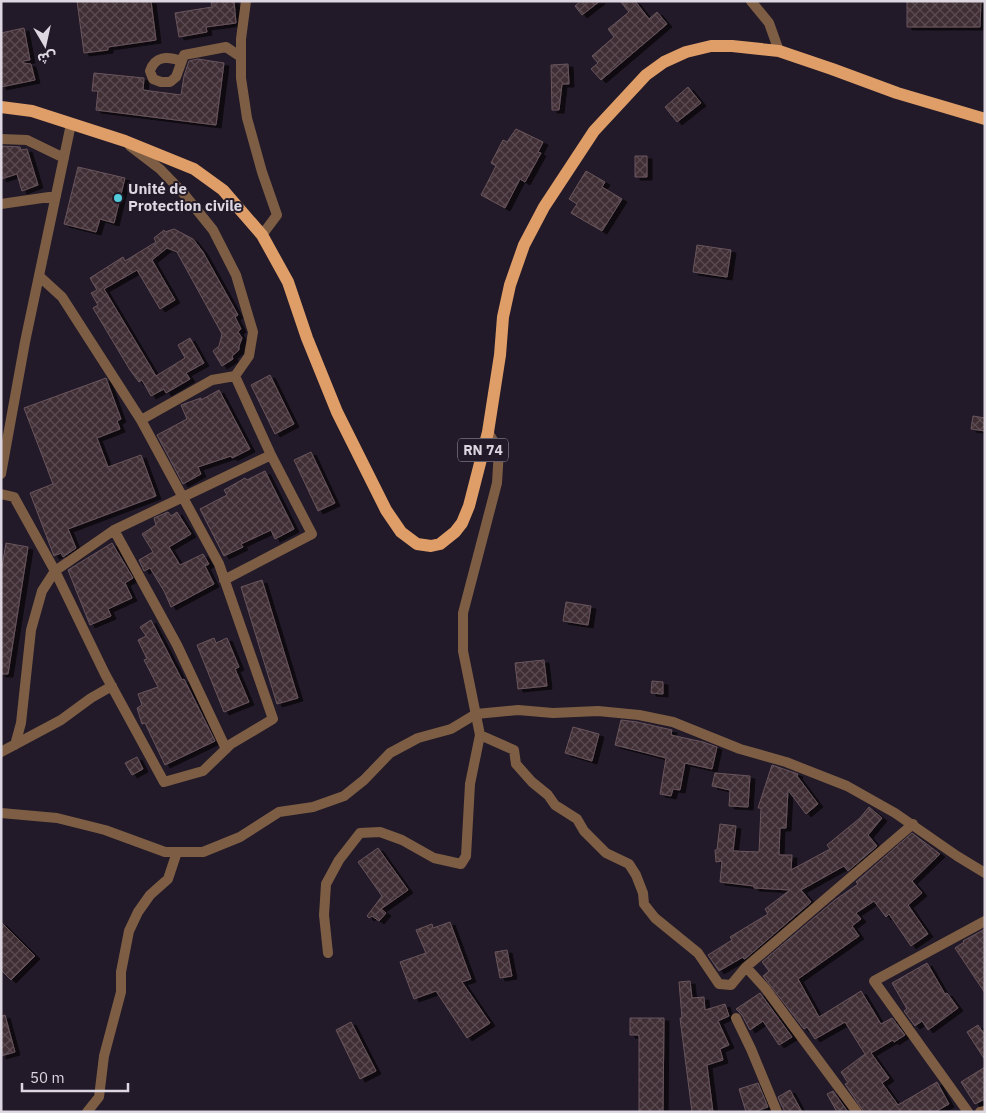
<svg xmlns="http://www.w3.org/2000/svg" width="986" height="1113" viewBox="0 0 986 1113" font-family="'IBM Plex Sans','Noto Sans Arabic',sans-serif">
  <defs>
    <pattern id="building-cross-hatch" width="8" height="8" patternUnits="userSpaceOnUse" patternTransform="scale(1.25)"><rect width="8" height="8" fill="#402e35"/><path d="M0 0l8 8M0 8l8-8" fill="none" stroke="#5b4c52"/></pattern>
    <filter id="shadow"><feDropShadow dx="5" dy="3" stdDeviation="0" flood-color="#0009"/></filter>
  </defs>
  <rect width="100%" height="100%" fill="#221a28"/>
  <path fill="url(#building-cross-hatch)" stroke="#69555c" filter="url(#shadow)" d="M77,1H151L156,40L108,47V50L84,53Z
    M211,1H234L236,23L206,27L207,32L179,37L175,13L212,7Z
    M581,1H600L582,15L575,6Z
    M620,1H635L649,19L657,12L667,24L601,80L591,69L598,63L592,56L614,37L608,29L629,12Z
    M907,1H981L980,27H907Z
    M24,28L30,60L23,61V63L31,64L35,80L1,87V33Z
    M198,59L224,63L216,125L96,110L98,91H92L94,73L144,78L143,90L181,95L184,76L189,61Z
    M568,64L569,84H562L559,110H552L551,65Z
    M688,87L701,103L677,122L665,107Z
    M516,129L543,142L538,152L541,153L525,182L520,179L505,208L481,195L496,166L491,163L503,140L507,142Z
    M1,146L20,147L21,150L27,149L38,185L22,191L17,174L1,179Z
    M635,156H647V177H635Z
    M78,167L125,178L114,223L100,219L96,232L64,224Z
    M586,171L605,182L602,187L622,199L602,231L571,213L577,204L569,199Z
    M174,229L193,239L203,252L238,315L235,317L241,329L238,332L242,338L239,346V350L232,356L233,359L222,366L213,351L219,346L222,334L177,252L167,248L152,260L175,300L160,309L137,270L104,289L156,376L185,358L178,345L190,338L204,363L186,373L190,379L166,393L164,389L151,396L142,380L139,382L130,370L93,308L98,305L91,293L97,290L90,278L123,257L125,261L156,242L154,238L164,230L165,232Z
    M697,245L731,250L727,277L693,272Z
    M270,375L294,424L275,434L251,385Z
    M106,378L121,419L117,421L120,429L97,438L108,467L141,455L156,496L68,529L76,548L63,557L61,553L54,556L30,493L53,484L24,408Z
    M219,390L250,449L232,458L231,456L198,467L201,474L183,484L157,435L187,419L181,405L201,398V400Z
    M973,416L985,418V431L971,429Z
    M311,452L335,503L318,511L294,460Z
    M265,471L294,529L275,539L271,530L241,544L243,547L224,556L200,509L227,495L224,490L245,478L247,480Z
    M168,512L171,516L177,512L191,534L169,547L180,565L203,554L209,564L205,566L214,584L171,607L164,591L150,568L144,571L139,560L153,552L142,534L156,525L154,518Z
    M6,543L28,547L8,674H1V573Z
    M112,543L133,578L125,583L132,598L108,609L111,616L90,625L68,570Z
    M262,580L298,698L277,704L241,587Z
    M566,602L591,606L588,625L563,621Z
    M151,620L182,680L184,679L215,741L165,765L145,723L142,724L137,708L142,705L138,694L158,687L144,660L147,659L138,640L146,636L140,627Z
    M214,638L216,643L227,638L239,667L235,669L249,702L224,712L197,645Z
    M544,660L547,686L518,689L515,663Z
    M652,681L663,682V694L651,693Z
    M621,720L637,722L672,730L671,735L703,742L717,747L712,769L685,763L680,790L673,789L671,796L660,794L666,758L615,745Z
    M573,727L599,734L592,761L565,753Z
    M137,757L143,769L132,775L125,763Z
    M772,765L798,774L797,776L818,804L806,814L788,790L786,828H780L779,855H792L791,870L830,849L827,845L860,818L869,807L882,818L868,835L877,846L848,871L844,866L801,890L811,902L746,958L744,959L743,957L719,971L708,955L732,940L730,937L768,914L765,909L790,890L754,888V886L720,882L722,861L716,862L715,850H717L720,824L736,826L733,851L759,852L761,808H758Z
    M715,773L750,776L748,807L729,806L730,790L712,786Z
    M912,833L940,854L912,881L922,893L908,905L928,934L911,946L889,914L886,917L874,901L856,913L861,919L852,926L859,936L798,979L819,1017L861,991L881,1024L892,1018L905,1035L894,1042L893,1040L871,1053L889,1078L882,1083L898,1105L937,1082L949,1104L935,1112H864L845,1084L848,1083L841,1072L865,1054L845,1022L815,1039L807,1027L804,1029L763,976L769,971L762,962L835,900L858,884L856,882Z
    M378,848L408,890L381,909L386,913L379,921L372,916L369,918L367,916L382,896L358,862Z
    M1,922L35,956L11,980L1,970Z
    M450,922L471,979L462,982L490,1023L467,1038L436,991L414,999L400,962L426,953L416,930L432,924L433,928Z
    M985,929V993L955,948L964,942L963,941Z
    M507,950L512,976L500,978L495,952Z
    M927,963L945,994L947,993L958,1008L928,1030L922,1021L915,1026L904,1011L907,1009L892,983Z
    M690,981L692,998L704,997L705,1010L725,1004L729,1016L718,1021L729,1045L720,1049L723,1060L707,1065L713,1112H692L680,1018H682L679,982Z
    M760,993L792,1037L779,1045L763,1021L750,1030L742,1015L736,1009Z
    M5,1015L15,1052L1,1056V1016Z
    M630,1018H664L663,1112H639V1035H630Z
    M351,1022L376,1071L360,1079L336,1030Z
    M978,1025L985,1035V1060L967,1032Z
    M985,1067V1099L975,1104L961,1082Z
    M758,1083L768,1107L754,1112H746L739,1089Z
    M790,1090L802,1112H785L781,1104L778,1097Z
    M833,1091L848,1112H837L827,1094Z"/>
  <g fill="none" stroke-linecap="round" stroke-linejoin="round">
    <path stroke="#7d5e45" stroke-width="10" d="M246,1L241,39V78L247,118L262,172L277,215L262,235
      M751,1L769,23L779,51
      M181,61C167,56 155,56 150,71L153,79L161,82H170L176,77L184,55L226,47L241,57
      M1,139L27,140L64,158
      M130,146L160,169L184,194L213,230L236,275L253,332L249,356L235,376L212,380L141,420
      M1,204L56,196
      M488,432L499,450L497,483L463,613V651L480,735L514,750L516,764L532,782L548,795L555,805L577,819L584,831L606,853L629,864L636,875L643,893L644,904L655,918L698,953L719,984L731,985L746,967L913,824
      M1,474L25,342L71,124
      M1,494L14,497L55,571L105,674L164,782L203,771L231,744L273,719L219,564L141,420L62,297L39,276
      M114,530L177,645L226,749
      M224,580L312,534L271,455L235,376
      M15,745L21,723L31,630L42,591L55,571L114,530L271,455
      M1,752L61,720L91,698L112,686
      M328,953L324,915L326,884L339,860L360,833L380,832L402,840L434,858L461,864L466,856L470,784L480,735
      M746,967L765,988L857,1112
      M736,1018L751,1049L777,1112
      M87,1112L99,1097L104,1056L121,992V972L129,931L138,912L150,895L168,879L177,852
      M968,1112L874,981L985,921
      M980,1112L985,1111"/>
    <path stroke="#7d5e45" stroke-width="10" d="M1,813L57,818L105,830L165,852H203L240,837L279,812L313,807L344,796L364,780L390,753L418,738L451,729L476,714L518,710L553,713L598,711L639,715L673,722L740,749L786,762L847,786L895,813L957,856L985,873"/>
    <path stroke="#df9d68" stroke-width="12" d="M1,107L32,111L125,141L194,169L223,190L262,235L288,282L307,338L337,412L386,510L401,532L417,544L431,546L440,544L455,532L462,523L469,506L488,432L500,355L503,317L510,285L524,245L544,207L594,131L646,75L664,62L686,52L711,46H732L779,51L832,69L897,93L985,119"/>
  </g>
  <circle fill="#52cbda" stroke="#221a28" stroke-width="2" cx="118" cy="198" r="5"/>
  <g text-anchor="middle" stroke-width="4" stroke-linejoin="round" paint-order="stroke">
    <rect fill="#221a28" stroke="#a59eaa" stroke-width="1" x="458" y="438.5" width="50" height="23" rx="4"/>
    <g font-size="14" font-weight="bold" fill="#ddd7e1">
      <text x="483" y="455">RN 74</text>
    </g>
    <g font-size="15" font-weight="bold" fill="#ddd7e1" stroke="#221a28" text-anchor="start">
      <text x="128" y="194">Unité de<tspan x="128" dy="17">Protection civile</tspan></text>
    </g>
  </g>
  <rect width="986" height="1113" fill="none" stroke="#ddd7e1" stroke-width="5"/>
  <g transform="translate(45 45) rotate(171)" stroke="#221a28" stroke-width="4" paint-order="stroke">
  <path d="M0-4L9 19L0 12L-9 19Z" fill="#ddd7e1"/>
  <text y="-8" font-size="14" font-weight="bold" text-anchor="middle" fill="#ddd7e1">ش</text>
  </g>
  <path d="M22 1083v8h106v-8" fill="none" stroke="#ddd7e1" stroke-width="2.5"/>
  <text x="30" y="1083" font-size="15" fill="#ddd7e1" stroke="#221a28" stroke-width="4" paint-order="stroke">50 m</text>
</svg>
